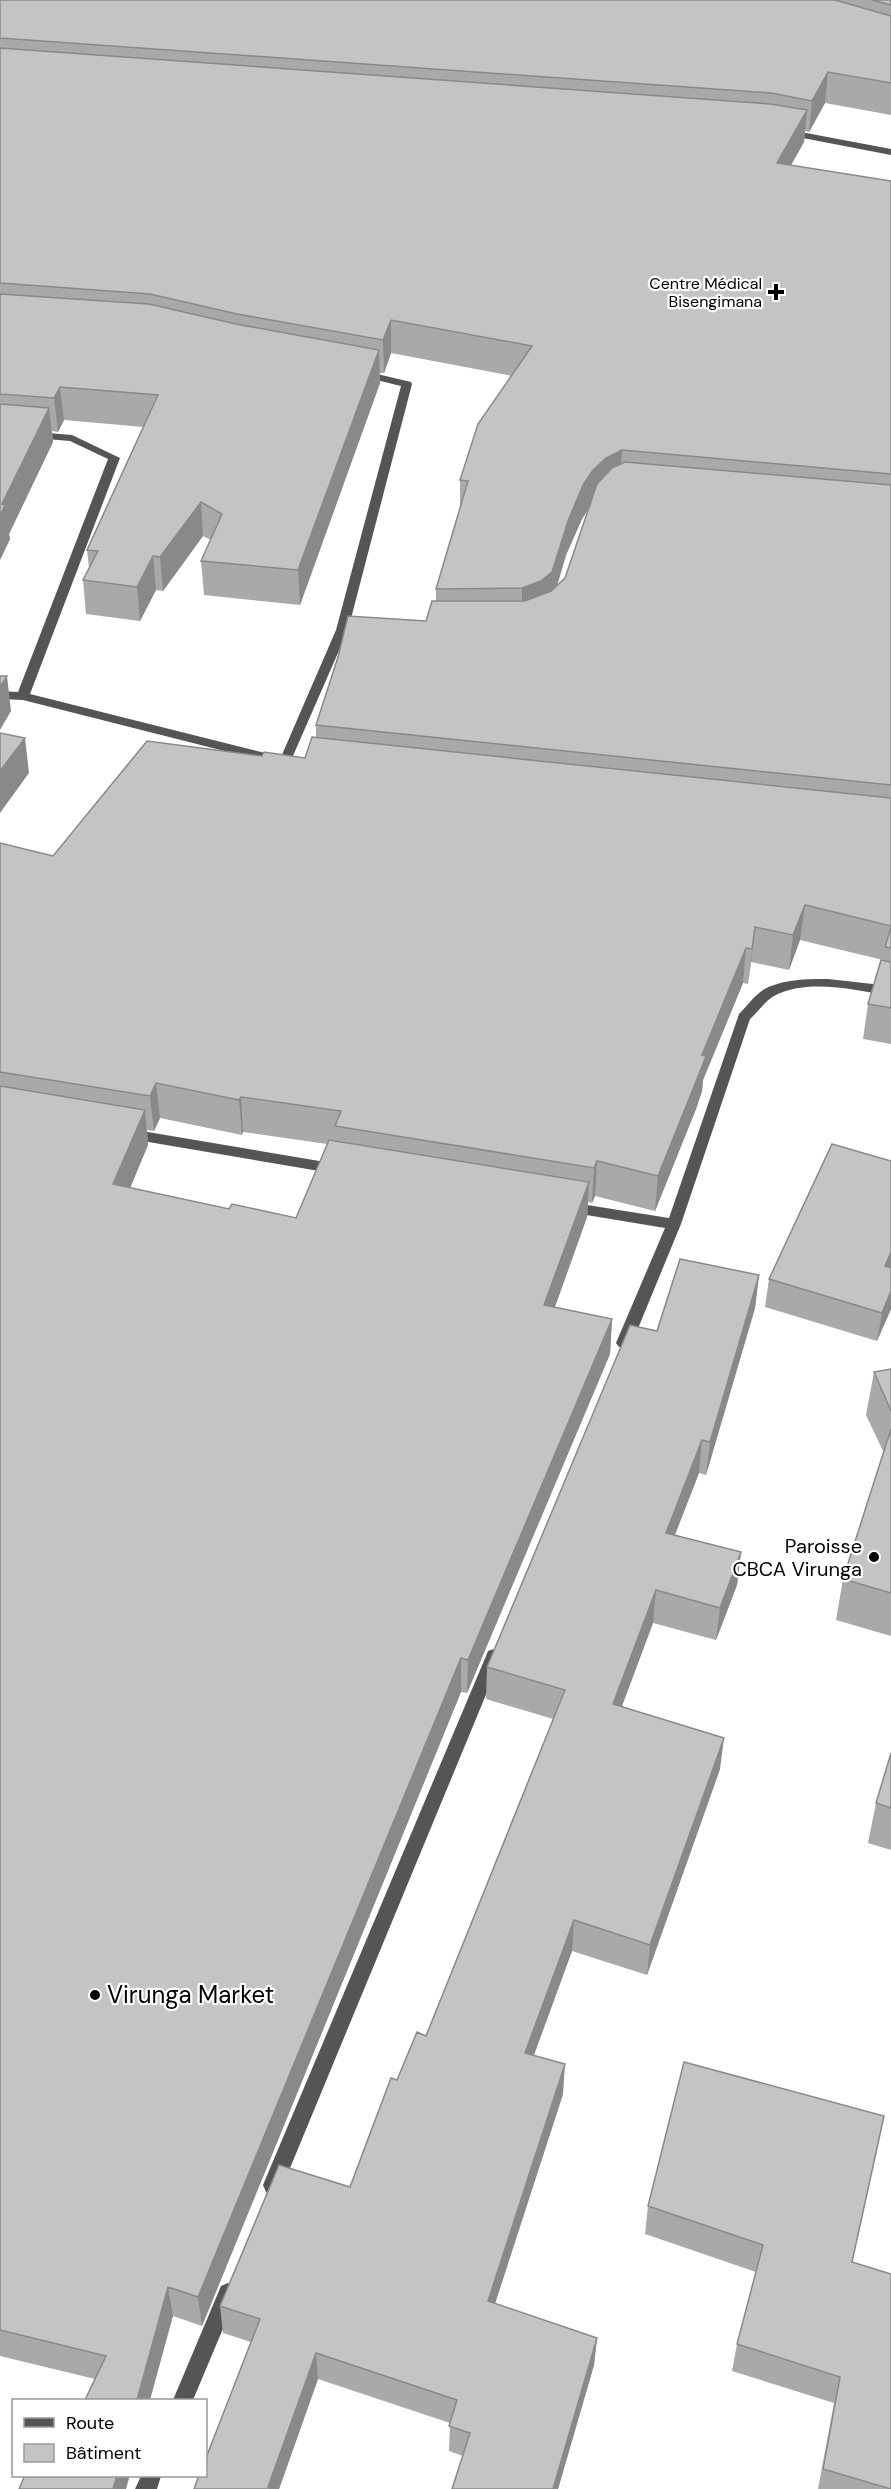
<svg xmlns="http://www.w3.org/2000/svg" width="891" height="2489" viewBox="0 0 891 2489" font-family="'DM Sans',sans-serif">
  <rect width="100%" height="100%" fill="#fff"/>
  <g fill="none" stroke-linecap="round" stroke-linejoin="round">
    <path fill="#555" fill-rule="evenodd" d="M785,129L891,149V155L782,134L780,132Z
      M360,370L411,382L412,384L348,630L289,765H280L23,700L0,699V691L18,692L108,459L70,441L0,435V429L72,435L120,458L30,694L281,757L336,630L401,386L356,375L355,373Z
      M828,979L891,986V996C856,990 807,978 774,996C765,1001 758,1012 750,1019L681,1224L632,1343L629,1347H619L616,1343L665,1228L568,1212L561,1207L568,1202L669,1218L739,1014C747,1006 754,996 763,990C782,979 806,979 828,979Z
      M130,1129L337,1164L344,1169L337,1174L125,1138L123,1134L125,1130Z
      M494,1649L500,1651L502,1656L283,2185L280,2192L273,2194L266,2192L263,2185L486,1656L488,1651Z
      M228,2283L235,2286L238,2293L193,2400H173L221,2286Z
      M141,2476H161L157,2489H135Z"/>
  </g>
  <path fill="#a9a9a9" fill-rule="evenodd" d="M0,0H891V115L825,103L809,132L805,131L804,142L791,165L891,181V1044L863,1039L868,1004L883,960L800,940L789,970L751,962L748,984L743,983L703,1080L702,1091L696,1109L655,1211L595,1196L592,1203L588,1202L587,1217L555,1307L612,1319L610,1354L467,1693L461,1692L202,2326L173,2316L95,2379L0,2356V843L53,856L262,756L305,758L316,737V725L426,621L436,601V589L460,509V480L512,376L391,353L384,373H380V383L300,605L204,595L201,561L211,540L203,536L163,591L156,590L140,621L86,614L83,580L89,568L87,550L143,427L64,420L58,432L52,431L53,442L9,534L10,539L0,560ZM590,506L565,578L557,585L566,555L582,519ZM160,1118L242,1135L243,1132L327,1144L296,1218L229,1209L130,1188L148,1145L147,1130L154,1131Z
    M891,1161V1309L877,1341L765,1307L769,1279Z
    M759,1275L755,1308L706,1475L699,1473L675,1535L741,1552L737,1585L716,1640L653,1623L622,1706L720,1769L647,1975L572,1951L534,2055L563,2094L495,2304L597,2338L594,2365L558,2489H452L463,2456L449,2451L450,2423L318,2379L279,2489H194L251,2342L223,2333L220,2306L350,2187L397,2080L426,2036L553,1719L486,1699L487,1667L657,1331Z
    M891,1369V1636L836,1620L843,1579L884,1453L866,1415L874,1372Z
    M891,1753V1850L868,1843L876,1803Z
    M648,2206L852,2262L891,2489H818L834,2403L732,2371L737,2344L756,2272L645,2234Z"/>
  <path fill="#898989" d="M828,72L825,103L809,132L812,101Z
    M807,110L804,142L774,195L777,163Z
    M391,320V353L384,373L383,340Z
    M379,350L380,383L300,605L298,570Z
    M60,387L64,420L58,432L54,398Z
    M49,408L53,442L9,534L10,539L0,560V516L2,504Z
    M622,450L620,484L592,503L582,519L566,555L551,607L522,623V588L568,521L583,485L593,470L606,458Z
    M201,502L203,536L163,591L160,557Z
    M153,556L156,590L140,621L137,587Z
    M7,676L11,711L0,730V687Z
    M25,738L29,773L0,813V771Z
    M805,905L800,940L789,970L793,935Z
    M755,927L751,962L748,984L752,949Z
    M746,948L743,983L703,1080L702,1091L696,1109L655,1211L658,1176L702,1055Z
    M156,1083L160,1118L154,1131L150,1096Z
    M241,1097L243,1132L242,1135L239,1100Z
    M145,1110L148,1145L117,1219L113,1184Z
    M597,1161L595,1196L592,1203L594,1168Z
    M589,1182L587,1217L543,1340L544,1305Z
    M891,1252V1269L885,1266Z
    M759,1275L755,1308L706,1475L710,1442Z
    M891,1291V1309L877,1341L882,1313Z
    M612,1319L610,1354L467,1693L468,1660Z
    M702,1440L699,1473L663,1565L666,1533Z
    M741,1552L737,1585L716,1640L720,1608Z
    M656,1590L653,1623L611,1735L613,1704Z
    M461,1658V1692L202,2326L198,2297Z
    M724,1738L720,1769L647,1975L650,1945Z
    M574,1920L572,1951L524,2082L525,2053Z
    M565,2064L563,2094L487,2328L488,2301Z
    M168,2287L173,2316L150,2400H137Z
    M597,2338L594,2365L558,2489H553Z
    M316,2353L318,2379L279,2489H268V2487Z
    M117,2475H130L126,2489H113Z"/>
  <path fill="#c4c4c4" stroke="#898989" stroke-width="1.5" d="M0,0H835L891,16V83L828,72L812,101L771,93L0,38Z
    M872,0H891V5Z
    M0,48L770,104L807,110L777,163L891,181V474L622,450L606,458L593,470L583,485L568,521L552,572L541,581L522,588L436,589L468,481L460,480L478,424L532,346L391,320L383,340L237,314L150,294L0,283Z
    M0,294L149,304L236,324L379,350L298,570L201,561L222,514L201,502L160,557L153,556L137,587L83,580L98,551L87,550L158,395L60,387L54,398L0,394Z
    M0,404L49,408L2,504L5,505L0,516Z
    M625,462L891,485V785L316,725L338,657L348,616L426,621L432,601H525L551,591L565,578L597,484L612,468Z
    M0,676H7L0,687Z
    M0,733L25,738L0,771Z
    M312,737L891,798V926L805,905L793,935L755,927L752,949L746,948L702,1055L706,1056L699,1074L658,1176L597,1161L594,1168L335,1126L341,1111L241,1097L239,1100L156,1083L150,1096L0,1072V843L53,856L147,741L262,756L264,752L305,758Z
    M891,927V948L885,947Z
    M881,960L891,962V1008L868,1004Z
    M0,1086L145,1110L113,1184L229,1209L232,1204L296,1218L329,1140L589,1182L544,1305L612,1319L468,1660L461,1658L198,2297L168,2287L137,2400H85L106,2356L0,2330Z
    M832,1144L891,1161V1252L885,1266L891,1268V1291L882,1313L769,1279Z
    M680,1259L759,1275L710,1442L702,1440L666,1533L741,1552L720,1608L656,1590L613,1704L724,1738L650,1945L574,1920L525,2053L565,2064L488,2301L597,2338L553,2489H452L470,2433L449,2426L457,2400L316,2353L268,2487L274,2489H194L199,2475H206V2458L260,2319L220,2306L279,2165L350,2187L391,2078L397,2080L417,2032L426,2036L565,1690L487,1667L630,1325L657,1331Z
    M891,1369V1411L874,1372Z
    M891,1429V1593L843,1579Z
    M891,1753V1808L876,1803Z
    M684,2062L884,2116L852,2262L891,2274V2489L823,2469L840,2377L737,2344L763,2245L648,2206Z
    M25,2475H117L113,2489H19Z"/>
  <g fill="#000" stroke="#fff" stroke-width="2">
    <path d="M773 283h6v6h6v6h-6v6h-6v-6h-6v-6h6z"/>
    <circle cx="874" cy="1557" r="6"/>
    <circle cx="95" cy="1995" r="6"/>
  </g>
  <g text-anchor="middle" stroke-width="4.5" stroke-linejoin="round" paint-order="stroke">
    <g font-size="16" fill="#000" stroke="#fff" text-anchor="end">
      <text x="762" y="289">Centre Médical<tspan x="762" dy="18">Bisengimana</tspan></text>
    </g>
    <g font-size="20" fill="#000" stroke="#fff" text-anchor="end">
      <text x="862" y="1553">Paroisse<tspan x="862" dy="23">CBCA Virunga</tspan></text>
    </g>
    <g font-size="24" fill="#000" stroke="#fff" text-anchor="start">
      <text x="107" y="2003">Virunga Market</text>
    </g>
  </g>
  <rect x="12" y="2399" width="195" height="78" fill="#ffffff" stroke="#999999" stroke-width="1.5"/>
  <rect x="24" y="2418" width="30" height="9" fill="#555555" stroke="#999999" stroke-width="1.5"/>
  <text x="66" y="2429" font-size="18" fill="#000000">Route</text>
  <rect x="24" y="2444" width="30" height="18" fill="#c4c4c4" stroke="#999999" stroke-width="1.5"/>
  <text x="66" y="2459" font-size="18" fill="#000000">Bâtiment</text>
</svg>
